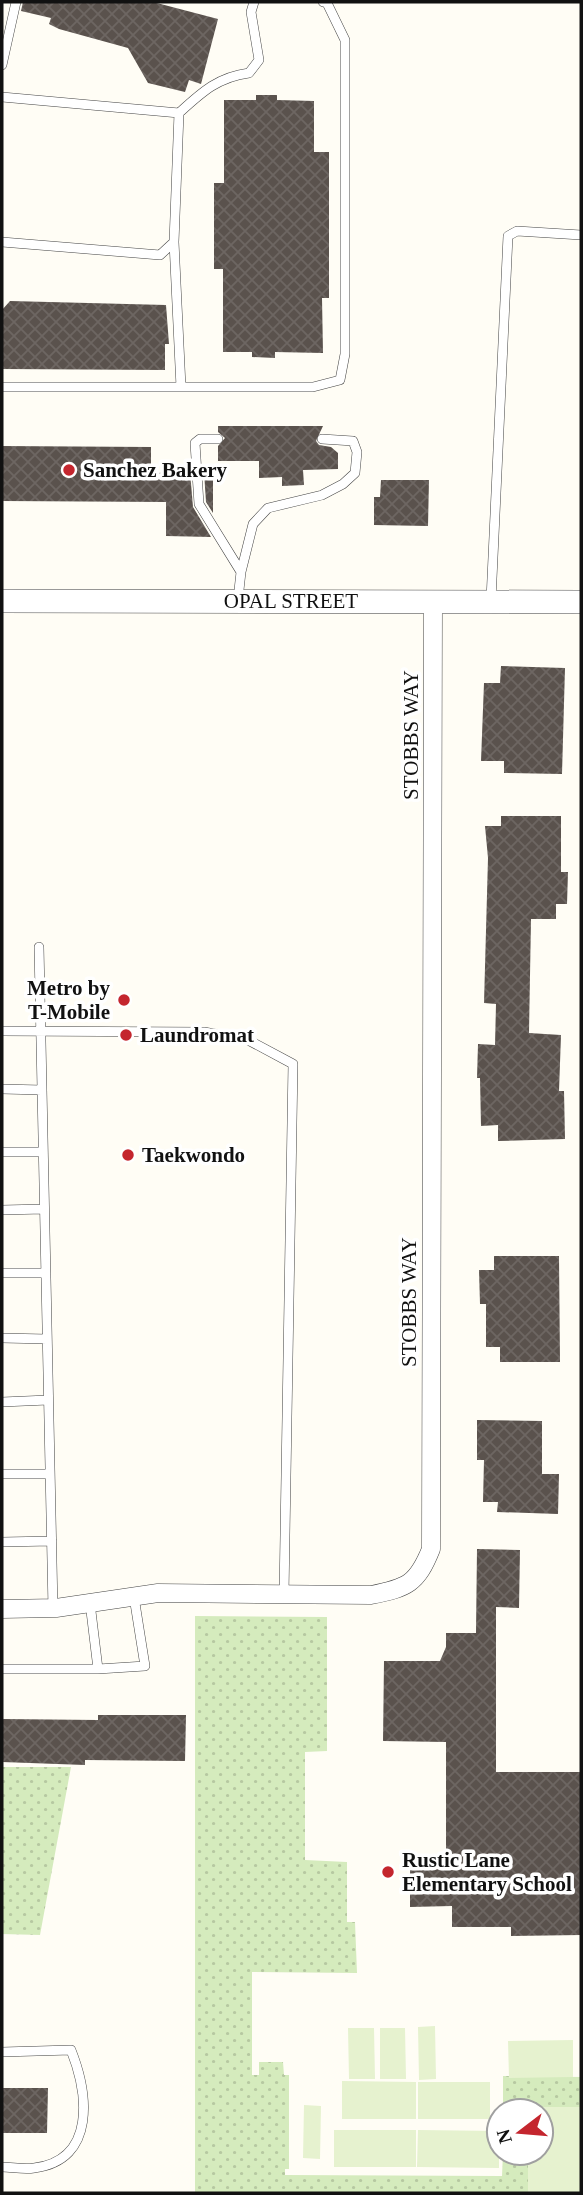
<svg xmlns="http://www.w3.org/2000/svg" width="583" height="2195" viewBox="0 0 583 2195" font-family="'Times New Roman',serif">
  <defs>
    <pattern id="grass-dots" width="8" height="8" patternUnits="userSpaceOnUse" patternTransform="scale(1.75)"><rect width="8" height="8" fill="#d5ebbd"/><path d="M2 2h.1M6 6h.1" fill="none" stroke="#b6c8a1" stroke-width="1.8" stroke-linecap="round"/></pattern>
    <pattern id="building-cross-hatch" width="8" height="8" patternUnits="userSpaceOnUse" patternTransform="scale(1.75)"><rect width="8" height="8" fill="#5a524d"/><path d="M0 0l8 8M0 8l8-8" fill="none" stroke="#6d6662"/></pattern>
  </defs>
  <rect width="100%" height="100%" fill="#fffdf5"/>
  <path fill="url(#grass-dots)" d="M195,1616L327,1617V1751L305,1752V1860L347,1862V1922H355L357,1973L252,1972V2075H259V2062H283L284,2075H289V2169H285V2175L502,2176L503,2153H541V2111H503V2076L581,2077V2193H195Z
    M2,1767H71L40,1935L2,1934Z"/>
  <path fill="#e6f2cf" d="M435,2026L436,2079L419,2080L418,2027Z
    M348,2028H374L375,2079H349Z
    M380,2028H405L406,2079H380Z
    M573,2040V2077L509,2078L508,2041Z
    M342,2081L416,2082V2119H342Z
    M418,2082H490V2119H418Z
    M304,2105L321,2106L320,2159L303,2158Z
    M528,2107H581V2193H528V2153H541V2111H528Z
    M334,2130H416V2167H334Z
    M418,2130L499,2131V2168L417,2167Z"/>
  <path fill="url(#building-cross-hatch)" d="M23,2H153L218,19L201,84L189,80L185,92L148,83L128,48L59,29L49,24L51,18L21,11Z
    M256,95H277V100L314,101V152H329V298H322L323,353L275,352V358L252,357V352H223V269H214V183H224V100H256Z
    M10,301L166,305L169,344H165V370L2,369V310Z
    M218,426H323L316,441L319,445L331,447L338,453V469L303,470L304,485L282,486V477L259,478V461H218V446L225,438L218,432Z
    M2,446L151,447V473L190,472L193,507L211,537L166,536V502L2,501Z
    M204,472H213V513L206,502Z
    M381,480H429L428,526L374,525V497H380Z
    M501,666L565,668L562,774L504,773V761H481L484,683H500Z
    M501,816H561V872H568L567,904H556V919H531L529,1033L561,1035L559,1091H564L565,1139L498,1141V1125L481,1126L480,1078H477L478,1044L495,1045L496,1004L484,1003L488,858L485,826H501Z
    M494,1256H559L560,1362H500V1347H486V1304H480L479,1270H494Z
    M477,1420L542,1421V1474H559L558,1514L497,1512L498,1502H483L484,1460H477Z
    M477,1549L520,1550L519,1608L496,1607V1772H581V1935L511,1936V1927H452V1906L410,1907V1859L446,1860V1742L383,1741L384,1661H440L446,1647V1633H476Z
    M98,1715H186L185,1761L85,1760V1765L2,1762V1719L98,1720Z
    M2,2088H48L47,2133H2Z"/>
  <g fill="none" stroke-linecap="round" stroke-linejoin="round">
    <g stroke="#444" stroke-width="10">
      <path id="service" d="M2,65L16,2
        M2,97L179,113C202,92 218,77 249,73L259,60L251,12L254,2
        M2,242L160,255L174,242L179,113
        M174,242L181,387
        M2,387H313L340,380L345,354V40L327,3L323,2
        M218,439H200L195,443L199,504L241,572
        M238,599L241,572L253,524L268,508L322,495L343,484L355,473L357,452L353,441L322,439
        M491,600L508,236L517,231L581,235
        M39,947L53,1609
        M2,1031L204,1032L248,1040L293,1064L284,1594
        M2,1089L42,1090
        M2,1152H43
        M2,1210L44,1209
        M2,1273H46
        M2,1338L47,1339
        M2,1402L48,1400
        M2,1474H50
        M2,1542L52,1541
        M2,1669H98L90,1603
        M98,1669L145,1666L134,1597
        M2,2052L71,2050C88,2093 97,2160 34,2168C24,2170 12,2167 2,2167"/>
    </g>
    <g stroke="#444" stroke-width="19">
      <path id="minor" d="M2,1609L56,1608L158,1593L371,1595C407,1588 417,1584 431,1549L433,602"/>
    </g>
    <g stroke="#444" stroke-width="24">
      <path id="tertiary" d="M2,601L581,602"/>
    </g>
    <use href="#service" stroke="#fff" stroke-width="9"/>
    <use href="#minor" stroke="#fff" stroke-width="18"/>
    <use href="#tertiary" stroke="#fff" stroke-width="23"/>
  </g>
  <g fill="#c4262e" stroke="#fff" stroke-width="2.5">
    <circle cx="69" cy="470" r="7"/>
    <circle cx="124" cy="1000" r="7"/>
    <circle cx="126" cy="1035" r="7"/>
    <circle cx="128" cy="1155" r="7"/>
    <circle cx="388" cy="1872" r="7"/>
  </g>
  <g text-anchor="middle" stroke-width="7" stroke-linejoin="round" paint-order="stroke">
    <g font-size="21" font-weight="bold" fill="#111" stroke="#fff" text-anchor="start">
      <text x="83" y="477">Sanchez Bakery</text>
      <text x="110" y="995" text-anchor="end">Metro by<tspan x="110" dy="24">T-Mobile</tspan></text>
      <text x="140" y="1042">Laundromat</text>
      <text x="142" y="1162">Taekwondo</text>
      <text x="402" y="1867">Rustic Lane<tspan x="402" dy="24">Elementary School</tspan></text>
    </g>
    <g font-size="21" fill="#111" stroke="#fff">
      <text x="291" y="608">OPAL STREET</text>
      <text transform="translate(411 735) rotate(-90)" y="7">STOBBS WAY</text>
      <text transform="translate(409 1302) rotate(-90)" y="7">STOBBS WAY</text>
    </g>
  </g>
  <rect width="583" height="2195" fill="none" stroke="#111111" stroke-width="7"/>
  <g transform="translate(520 2132) rotate(254)"><circle r="33" fill="#ffffff" stroke="#a0a0a0" stroke-width="2"/>
  <path d="M0-5L12 26L0 18L-12 26Z" fill="#c4262e"/>
  <text y="-10" font-size="19" font-weight="bold" text-anchor="middle" fill="#111111">N</text>
  </g>
</svg>
